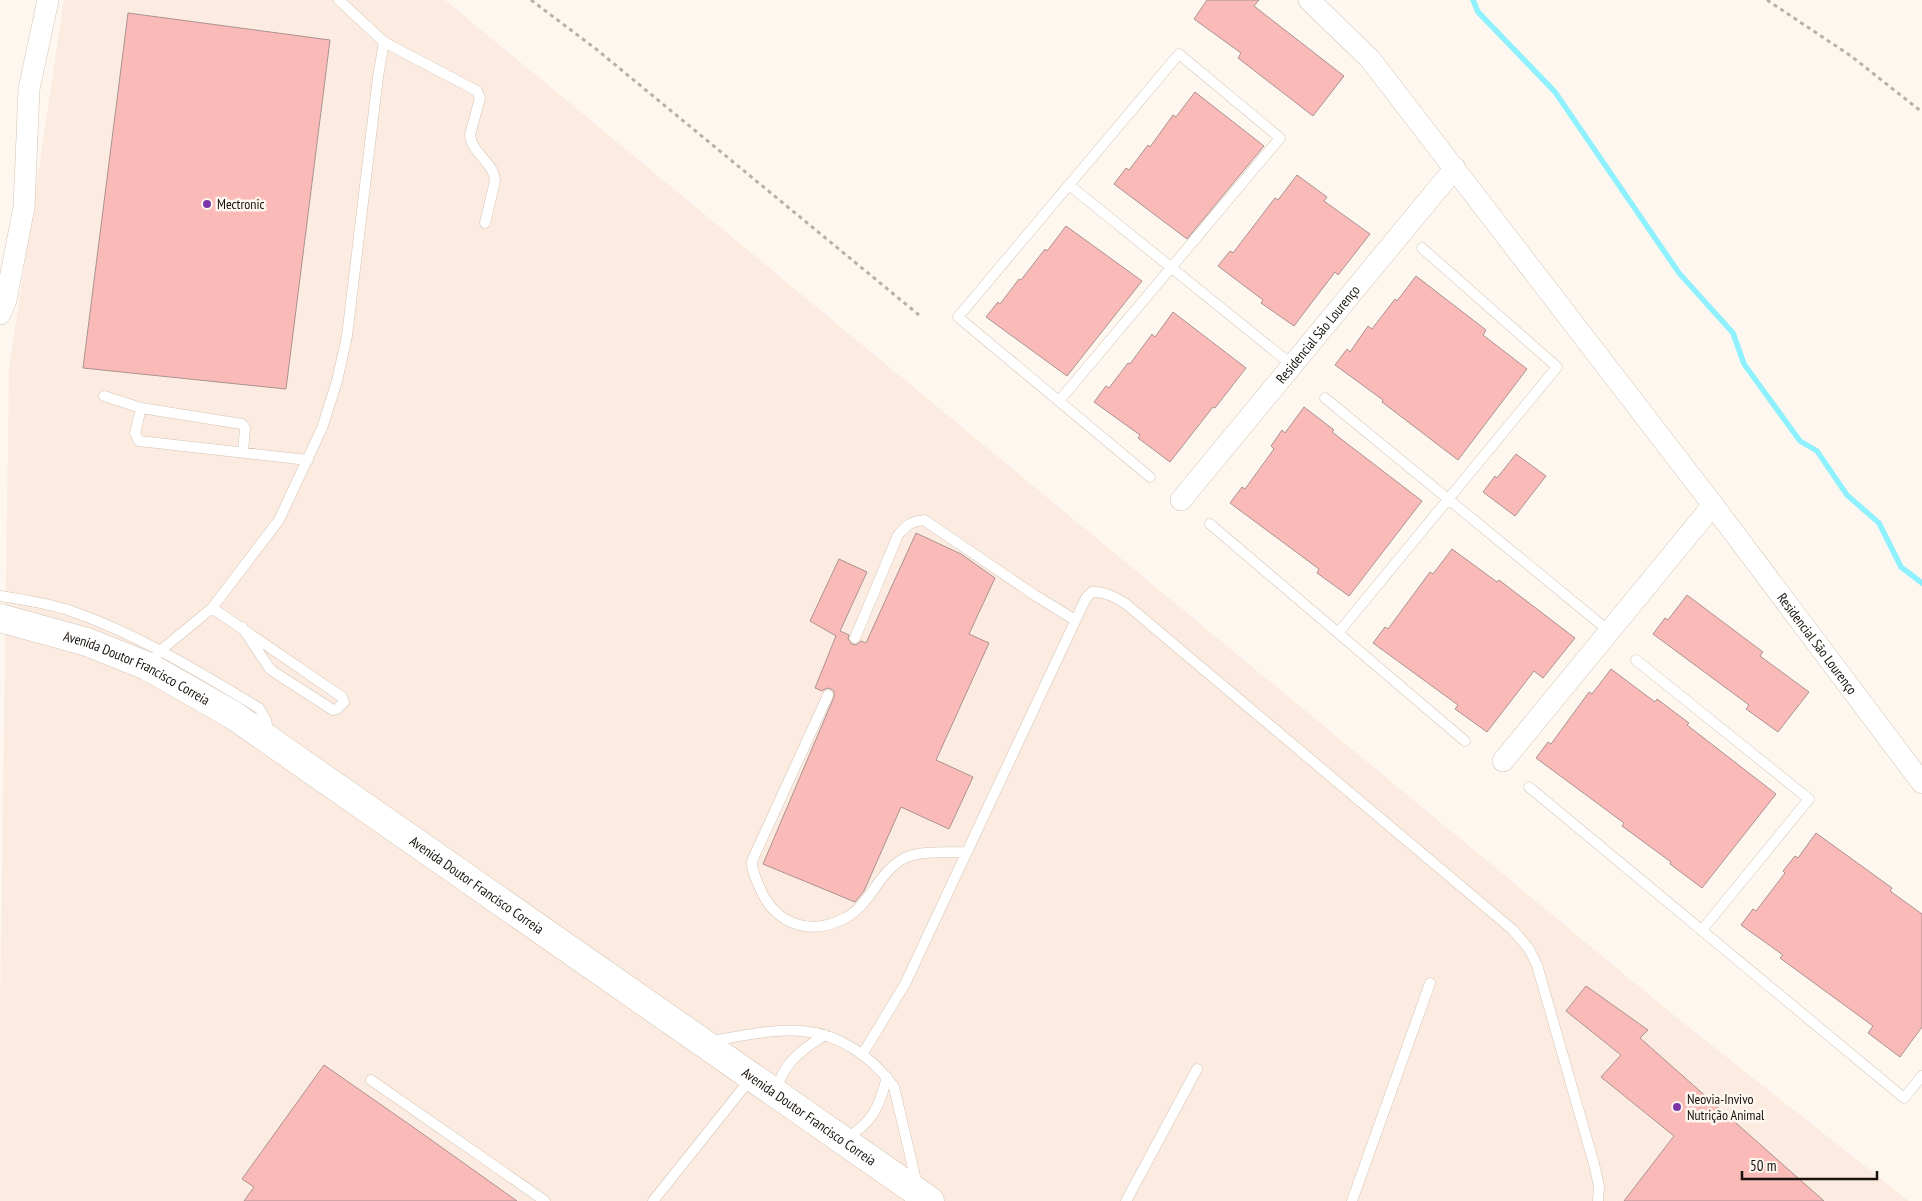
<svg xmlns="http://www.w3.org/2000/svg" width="1922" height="1201" viewBox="0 0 1922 1201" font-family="'PT Sans Narrow',sans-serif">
  <rect width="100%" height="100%" fill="#fef7f0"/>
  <path fill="#fcebe0" d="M64,0H445L1676,1017L1909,1201H0V1010L9,369Z"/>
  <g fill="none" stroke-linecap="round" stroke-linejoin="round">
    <path stroke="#8ff1fe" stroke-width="5.5" d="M1473,0L1478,12L1555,92L1679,273L1733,333L1744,364L1800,441L1817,451L1847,495L1879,523L1901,567L1922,583"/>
  </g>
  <path fill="#fabab7" stroke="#aa9291" d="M1207,0H1259L1254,6L1344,76L1313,116L1238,58L1241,53L1194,19Z
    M128,13L330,40L286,389L83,368Z
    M1195,92L1264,146L1187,239L1114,184L1126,168L1129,170L1148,145L1150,147L1173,115L1176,117Z
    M1297,175L1327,197L1324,201L1370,234L1338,275L1335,272L1294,326L1261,303L1263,300L1218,266L1230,251L1233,253L1275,198L1278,200Z
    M1066,226L1142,281L1067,376L986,317L998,302L1000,304L1019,279L1021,280L1045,249L1047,251Z
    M1416,276L1486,330L1483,335L1527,369L1458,460L1382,402L1383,400L1335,365L1347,349L1350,352L1368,326L1372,329L1395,299L1397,301Z
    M1173,312L1246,368L1215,408L1213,407L1170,462L1138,438L1140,435L1094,402L1106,386L1109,388L1128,363L1130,364L1152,334L1155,337Z
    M1304,407L1334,430L1332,432L1422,501L1349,596L1317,573L1319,569L1230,503L1242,487L1245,489L1274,449L1271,446L1282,430L1285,433Z
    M1516,454L1546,476L1515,516L1483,492L1495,476L1497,478Z
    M916,533L961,554L995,578L969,634L989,643L936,760L973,777L949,829L901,807L864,891L855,902L763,864L834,697V691L831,689L827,688L822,691L815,688L836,636L810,621L839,559L867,572L840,631L849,635L848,639L852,644L856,645L861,641L866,643Z
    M1452,549L1497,582L1499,580L1575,638L1543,678L1534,671L1487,732L1455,709L1458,705L1373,643L1385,627L1388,629L1430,572L1433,574Z
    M1687,595L1763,652L1760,656L1809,692L1778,732L1746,709L1749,705L1653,634L1665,618L1668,620Z
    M1611,669L1655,702L1657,699L1689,723L1687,725L1776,794L1702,888L1670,864L1671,862L1622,826L1624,823L1536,758L1548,742L1551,744L1589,692L1592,694Z
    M1816,833L1892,888L1890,891L1922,914V1027L1900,1057L1868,1033L1873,1026L1780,958L1783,955L1741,925L1753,909L1756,911L1785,873L1783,871L1795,856L1798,858Z
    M1586,986L1648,1030L1640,1038L1824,1201H1624L1674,1136L1601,1077L1621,1055L1566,1011Z
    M324,1065L413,1127L517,1201H244L254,1187L242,1179Z"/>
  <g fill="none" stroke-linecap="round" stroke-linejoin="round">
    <g stroke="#d4c4b3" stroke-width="11">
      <path id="lane" d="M384,42L477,91L480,98L470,135C472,154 494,162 495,181L485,223
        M1069,185L1292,365
        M104,396L141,408L242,424L245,428L243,452
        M1325,398L1609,631
        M1059,401L1280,138L1179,54L958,317L1150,477
        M141,408L135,433L139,441L308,460
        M1210,524L1465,741
        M0,596C24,600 48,603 71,611C138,634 199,672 259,708L266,720L269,735
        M212,608L342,697L344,702L337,709L333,710L277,674L270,669L242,627
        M1338,633L1557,367L1422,248
        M855,638L898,535C906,526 911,521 924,520L1033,594L1075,620
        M1636,660L1809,799L1702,930
        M148,665L160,651L212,608L279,520L322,428L337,381L347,336L378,77L384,42L339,0
        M828,695L752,861C751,870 756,878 759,886C774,924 809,937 845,918C871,905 879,869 907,857C924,850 948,853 967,852
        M1529,787L1904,1098L1922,1076
        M710,1041C737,1037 775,1028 802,1031C840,1034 872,1057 894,1087L917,1185
        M862,1055L905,984L1086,598L1092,592C1105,591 1116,597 1126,604L1513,930L1529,949L1537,965L1594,1164L1599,1186L1598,1201
        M371,1080L545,1201
        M777,1091C781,1064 804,1048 825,1035
        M844,1140C873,1122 879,1108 887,1077
        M653,1201L752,1077
        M1126,1201L1197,1069
        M1352,1201L1430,983"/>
    </g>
    <g stroke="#d4c4b3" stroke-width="22">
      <g id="street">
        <path id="s1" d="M1309,0L1370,59L1713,505L1922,783"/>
        <path d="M0,314L6,300L24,207L29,89L48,0"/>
        <path id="s2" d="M1181,500L1455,168"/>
        <path d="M1503,761L1713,505"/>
      </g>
    </g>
    <g stroke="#d4c4b3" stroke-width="29">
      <g id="primary">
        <path id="s3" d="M0,618L87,642L147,666L233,715L930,1201"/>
      </g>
    </g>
    <path stroke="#b8b1ab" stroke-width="3" stroke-dasharray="4 4" stroke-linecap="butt" d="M531,0L596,49L919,315
      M1767,0L1851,56L1922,112"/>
    <use href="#lane" stroke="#fff" stroke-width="10"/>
    <use href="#street" stroke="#fff" stroke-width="21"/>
    <use href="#primary" stroke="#fff" stroke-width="28"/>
  </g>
  <g fill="#7b35a8" stroke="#fef7f0" stroke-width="2">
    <circle cx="207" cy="204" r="5"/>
    <circle cx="1677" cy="1107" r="5"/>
  </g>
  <g text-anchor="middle" stroke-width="5" stroke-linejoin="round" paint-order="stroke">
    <g font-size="14" fill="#17120c" stroke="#fef7f0" text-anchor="start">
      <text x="217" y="209">Mectronic</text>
      <text x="1687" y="1104">Neovia-Invivo<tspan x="1687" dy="16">Nutrição Animal</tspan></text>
    </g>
    <g font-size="14" fill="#17120c" stroke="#fef7f0">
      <text dy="5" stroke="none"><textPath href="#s2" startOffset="215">Residencial São Lourenço</textPath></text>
      <text dy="5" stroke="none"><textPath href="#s1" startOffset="821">Residencial São Lourenço</textPath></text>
      <text dy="5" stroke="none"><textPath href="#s3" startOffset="146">Avenida Doutor Francisco Correia</textPath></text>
      <text dy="5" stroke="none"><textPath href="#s3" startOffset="551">Avenida Doutor Francisco Correia</textPath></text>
      <text dy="5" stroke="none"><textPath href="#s3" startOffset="956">Avenida Doutor Francisco Correia</textPath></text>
    </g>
  </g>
  <path d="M1742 1171v8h135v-8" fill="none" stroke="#17120c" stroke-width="2.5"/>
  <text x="1750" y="1171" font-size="15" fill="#17120c" stroke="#fef7f0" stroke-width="4" paint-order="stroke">50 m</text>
</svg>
